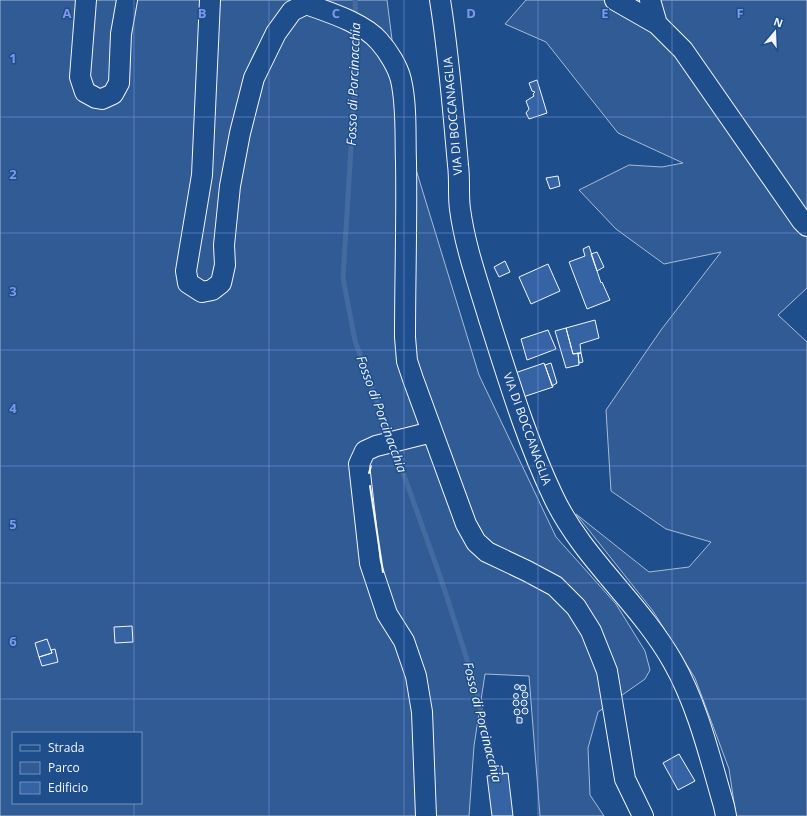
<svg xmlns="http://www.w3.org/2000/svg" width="807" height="816" viewBox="0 0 807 816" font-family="'Open Sans',sans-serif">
  <rect width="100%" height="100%" fill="#1f4e8c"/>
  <path fill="#305b95" stroke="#a8bbd7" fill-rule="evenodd" d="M0,0H387L403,127L479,375L556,537L616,604L645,651L650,670L645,679L598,712L588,748L590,795L604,816H540L529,676L485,674L474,746L469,816H0ZM13,733H141V803H13Z
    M526,0H807V288L778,315L807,342V816H736L729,769L695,678L653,611L576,514L649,572L689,567L711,542L666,529L611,491L606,410L661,330L721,252L664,264L616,229L579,190L629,165L662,167L683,163L618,133L546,42L505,24Z"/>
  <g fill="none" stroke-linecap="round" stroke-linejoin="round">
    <path stroke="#446ba0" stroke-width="5" d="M355,0L356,19
      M356,29V67L343,278L355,341L390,437
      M394,447L441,579L474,681L496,773"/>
  </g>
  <path fill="#3563a3" stroke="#f2f6ff" d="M537,80L547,113L529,119L526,113L529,109L526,101L534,96L533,94L535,92L532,91L529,83Z
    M558,176L560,186L550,189L546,178Z
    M589,246L601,283L602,282L610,300L587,309L569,262L585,256L583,249Z
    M597,252L604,267L597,271L591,254Z
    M505,261L510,272L499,277L494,267Z
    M548,264L560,291L531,304L519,277Z
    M595,320L599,338L580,344L581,353L573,354L566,328Z
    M566,328L573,354L578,353L579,365L566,368L555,331Z
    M548,330L556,349L527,360L521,339Z
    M578,353H581L583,362L579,363Z
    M544,363L553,387L523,397L515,373Z
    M551,363L557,383L552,386L545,365Z
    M132,626L133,642L115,643L114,627Z
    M47,639L52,653L39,657L35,643Z
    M55,649L58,662L42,666L39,657L52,653L51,650Z
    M514.5 687a2.5 2.5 0 1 1 5 0a2.5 2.5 0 1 1-5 0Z
    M520 688a3 3 0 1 1 6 0a3 3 0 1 1-6 0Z
    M522 695a3 3 0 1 1 6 0a3 3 0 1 1-6 0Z
    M513.5 696a2.5 2.5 0 1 1 5 0a2.5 2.5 0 1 1-5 0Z
    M521 703a3 3 0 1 1 6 0a3 3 0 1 1-6 0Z
    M513 703a3 3 0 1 1 6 0a3 3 0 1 1-6 0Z
    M522 711a3 3 0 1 1 6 0a3 3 0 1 1-6 0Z
    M514 712a3 3 0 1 1 6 0a3 3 0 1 1-6 0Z
    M517,717L522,718V723H517Z
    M679,754L695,781L678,790L663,763Z
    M502,766L503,774L494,775L493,767Z
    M508,773L513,816H492L487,776Z"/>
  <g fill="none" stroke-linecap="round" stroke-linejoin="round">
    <g stroke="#f2f6ff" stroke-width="22">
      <path id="minor" d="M86,0L80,77L85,92L96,98L102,99L113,94L119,83L121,34L127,0
        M210,0L202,175L186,271L188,283L202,292L212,290L221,283L225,265L224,245L230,186L240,133L254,78L276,33L292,11L306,4C328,12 364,23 379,41C388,51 398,67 401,80C407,106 405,135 406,162C407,220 405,279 405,337L407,361L413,379L466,524L476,542L487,552L527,571L555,586L576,607L591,631L607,671L625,779L643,816
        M440,0C449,55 453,110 458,165C460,180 458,195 460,209C465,247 478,282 489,319C508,378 526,439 553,496C582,558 639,602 673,662C698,706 710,758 724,806L726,816
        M615,0L657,24L683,50L802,221L807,226
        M650,0L657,24
        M426,816L422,712L416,676L404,641L387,614L370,563L359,464L365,451L376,446L432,432"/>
    </g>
    <use href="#minor" stroke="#1f4e8c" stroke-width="20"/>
    <path stroke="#f2f6ff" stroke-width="2" d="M369,473L371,466
      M370,486L383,572"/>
  </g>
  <path fill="none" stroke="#7d9aea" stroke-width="1" stroke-opacity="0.55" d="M134,0V733M269,0V816M404,0V816M538,0V816M672,0V816M0,117H807M0,233H807M0,350H807M0,466H807M0,583H807M0,699H807M134,803V816"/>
  <g text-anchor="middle" stroke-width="3" stroke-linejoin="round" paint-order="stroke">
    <g font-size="12" fill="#f2f6ff" stroke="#1f4e8c">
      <text transform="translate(453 116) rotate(-95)" y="4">VIA DI BOCCANAGLIA</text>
      <text transform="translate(527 429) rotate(70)" y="4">VIA DI BOCCANAGLIA</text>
    </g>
    <g font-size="13" font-style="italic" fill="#f2f6ff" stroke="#1f4e8c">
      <text transform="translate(353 84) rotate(-88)" y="5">Fosso di Porcinacchia</text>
      <text transform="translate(382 414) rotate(70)" y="5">Fosso di Porcinacchia</text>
      <text transform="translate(483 722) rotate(76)" y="5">Fosso di Porcinacchia</text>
    </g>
  </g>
  <g font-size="13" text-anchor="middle" font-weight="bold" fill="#7d9aea" stroke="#1f4e8c" stroke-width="3" stroke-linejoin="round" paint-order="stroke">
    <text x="67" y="18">A</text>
    <text x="202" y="18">B</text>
    <text x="336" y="18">C</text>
    <text x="471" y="18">D</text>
    <text x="605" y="18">E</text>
    <text x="740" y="18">F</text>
    <text x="13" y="63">1</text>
    <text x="13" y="179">2</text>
    <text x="13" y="296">3</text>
    <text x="13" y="413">4</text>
    <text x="13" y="529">5</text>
    <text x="13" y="646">6</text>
  </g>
  <rect x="12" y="732" width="130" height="72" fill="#1f4e8c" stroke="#7391ba"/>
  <rect x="20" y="745" width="20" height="6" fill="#1f4e8c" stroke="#7391ba"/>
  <text x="48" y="752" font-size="12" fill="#f2f6ff">Strada</text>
  <rect x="20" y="762" width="20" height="12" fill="#305b95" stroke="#7391ba"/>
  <text x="48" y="772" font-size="12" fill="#f2f6ff">Parco</text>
  <rect x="20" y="782" width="20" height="12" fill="#3563a3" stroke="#7391ba"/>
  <text x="48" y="792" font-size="12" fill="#f2f6ff">Edificio</text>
  <g transform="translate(775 32) rotate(19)" stroke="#1f4e8c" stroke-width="3" paint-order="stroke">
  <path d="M0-3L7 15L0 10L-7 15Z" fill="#f2f6ff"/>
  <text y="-6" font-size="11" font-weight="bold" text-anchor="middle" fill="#f2f6ff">N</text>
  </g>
</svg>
